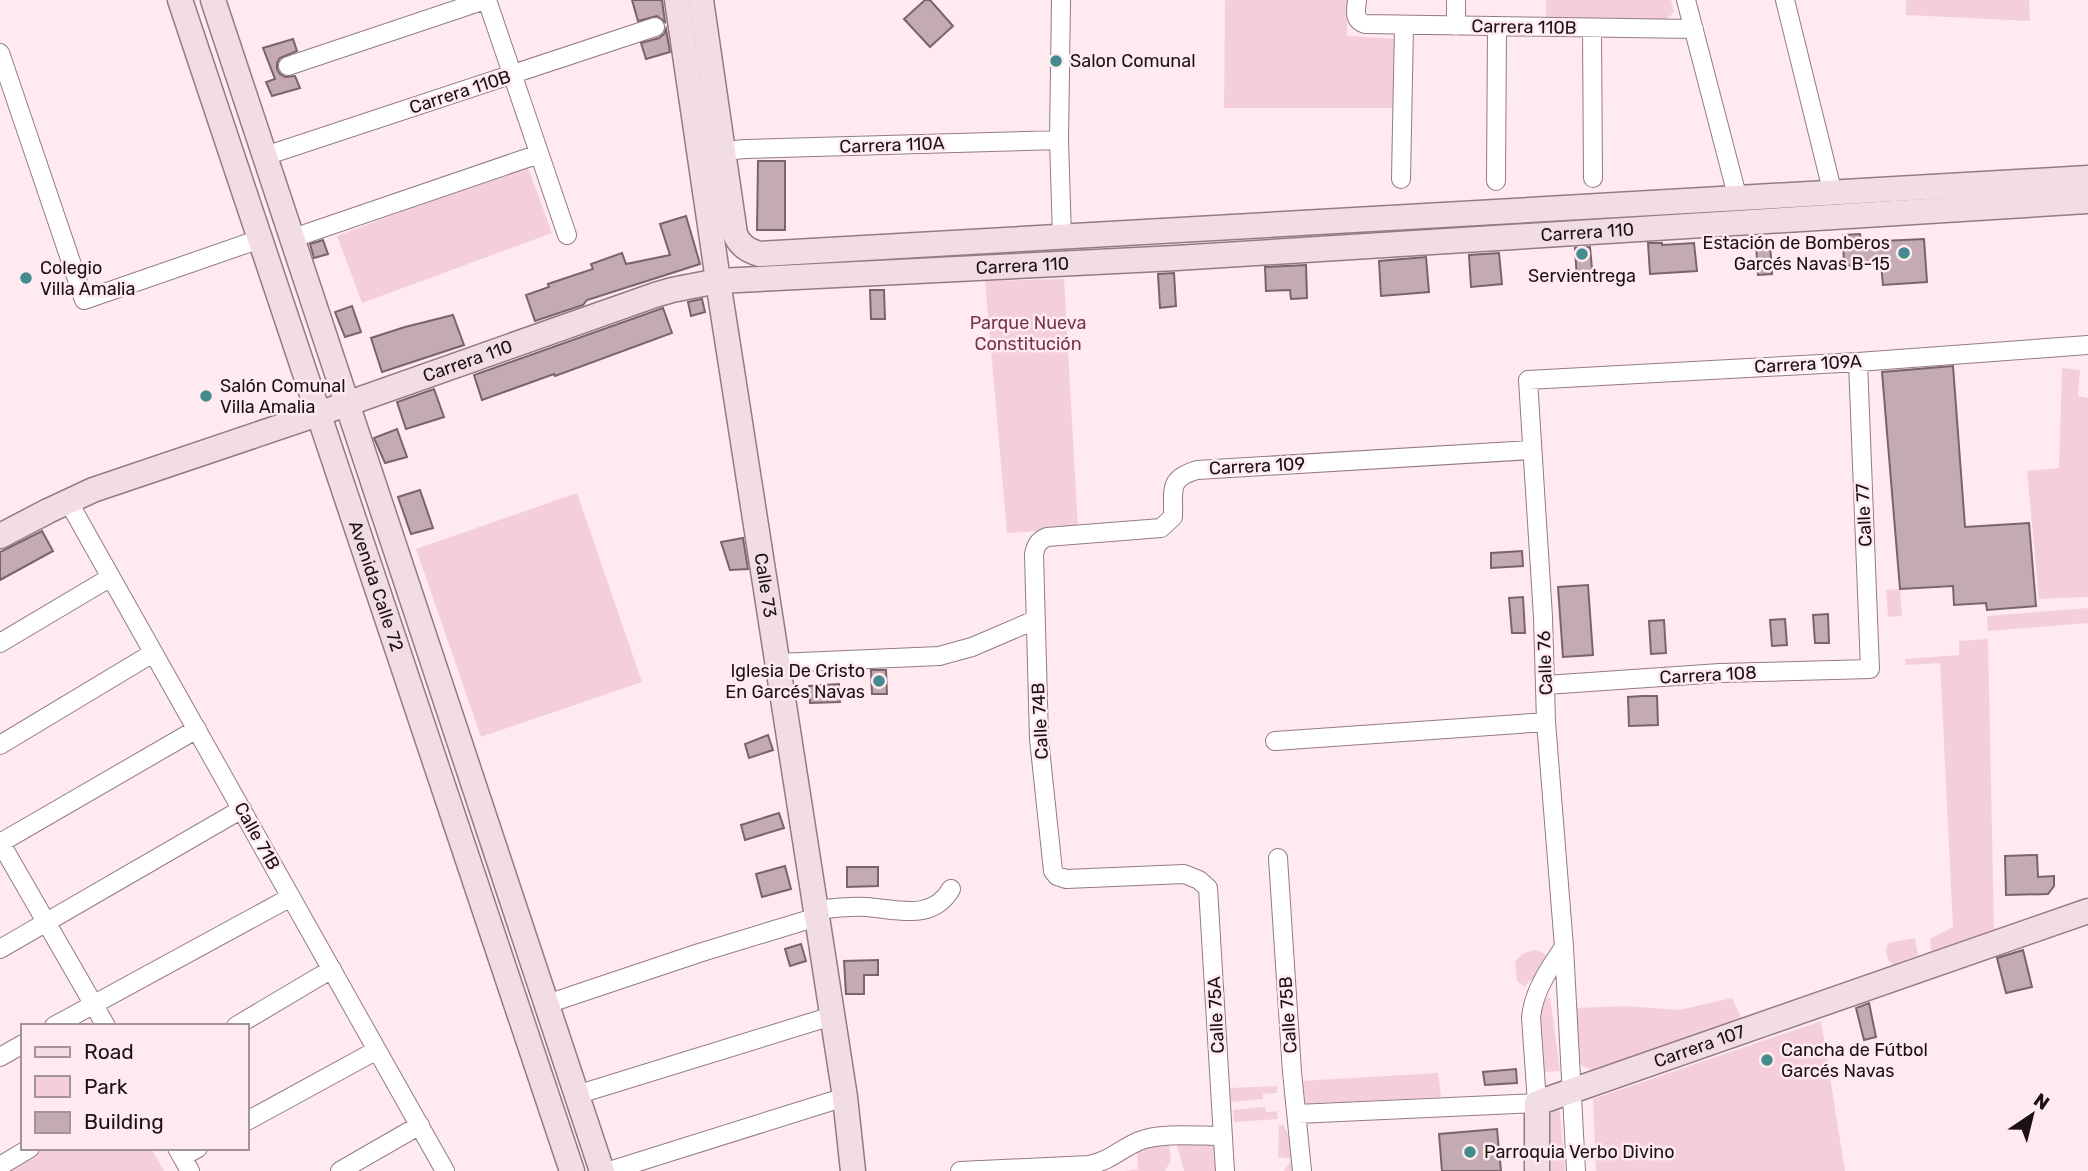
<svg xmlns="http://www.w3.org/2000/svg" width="2088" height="1171" viewBox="0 0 2088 1171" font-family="Rubik,sans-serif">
  <rect width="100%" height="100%" fill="#ffeaf0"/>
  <path fill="#f4cfdb" d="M1225,0H1348L1347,36L1401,39L1399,108H1224Z
    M1546,0H1671L1674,12L1664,22L1546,19Z
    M1906,0H2029L2030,21L1906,15Z
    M527,165L552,233L362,303L337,236Z
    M1064,279L1078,529L1007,533L985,281Z
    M2062,368L2080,370L2078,396L2088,398V597L2039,599L2027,471L2059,468Z
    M577,493L642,682L481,737L416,549Z
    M1900,589L1902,616L1888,617L1886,590Z
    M2088,608V623L1988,631L1987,616Z
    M1988,639L1994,929L1931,952L1930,939L1953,927L1940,663L1906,665L1905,659L1959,655V641Z
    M1915,938L1918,955L1893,965C1886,959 1885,952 1888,943Z
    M1534,950L1544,953L1547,958L1542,974L1529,981L1525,987L1517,981L1515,962L1522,954Z
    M1550,997L1560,1071L1543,1072L1538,1049L1540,1002Z
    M1732,998L1742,1019L1592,1070L1584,1067L1578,1061L1576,1008L1625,1006L1679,1010Z
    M1821,1021L1845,1171H1596L1593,1099Z
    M1438,1073L1441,1097L1303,1104L1300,1081Z
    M1277,1086V1093L1263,1094V1099L1231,1102L1230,1088Z
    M1559,1103L1565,1171H1550C1548,1149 1540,1119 1559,1103Z
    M1265,1107L1266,1112L1277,1111L1278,1119L1234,1122L1233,1110Z
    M1283,1124L1295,1148L1298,1171H1284L1292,1159L1278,1157L1279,1126Z
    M1176,1142L1216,1143L1218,1171H1184Z
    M1169,1144L1171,1160L1165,1171H1126L1138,1169L1137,1145Z
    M46,1148H151L164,1171H6Z"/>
  <path fill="#c4abb3" stroke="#7a646b" stroke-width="2" d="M632,0H662L665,22L657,16L638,21Z
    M925,0H930L953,26L930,47L904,19Z
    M666,29L670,52L646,59L641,43L659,38L664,34Z
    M293,39L297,51L280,58L277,63V69L280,74L285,77L295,76L300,88L272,96L266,82L275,79L263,48Z
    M758,161H785V230H757Z
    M686,216L700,264L587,300L583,305L535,321L526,295L549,287L548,284L593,269L591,264L622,253L626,264L670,255L660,224Z
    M1860,234L1861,242L1924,239L1927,282L1883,285L1881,264L1844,266L1843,235Z
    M323,240L328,254L314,258L310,244Z
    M1770,242L1772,274L1758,275L1756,243Z
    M1648,243H1662V245L1694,243L1697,271L1650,274Z
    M1590,247L1593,280H1577L1575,248Z
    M1499,253L1502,284L1471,287L1469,255Z
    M1426,257L1429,292L1381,296L1379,261Z
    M1306,265L1307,298L1291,299L1290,290L1266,291L1265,267Z
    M1174,273L1176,306L1160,308L1158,274Z
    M870,290H884L885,319H871Z
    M702,299L705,312L691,316L688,302Z
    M352,306L361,332L345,337L335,312Z
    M663,308L672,333L555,376L554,374L482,400L474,375Z
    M453,315L464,345L382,372L371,338L405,327Z
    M1953,366L1965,527L2029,523L2036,606L1987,610L1986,603L1954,605L1953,586L1900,589L1882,372Z
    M434,389L444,417L406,429L397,402Z
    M397,429L407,457L385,463L374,438Z
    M420,490L433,528L411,534L398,497Z
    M42,531L53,551L0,580V552Z
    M743,538L748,569L730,570L721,542Z
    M1522,551L1523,566L1491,568V553Z
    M1588,585L1593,655L1563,657L1558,587Z
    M1523,597L1525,633H1512L1509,598Z
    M1828,614L1829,643H1815L1813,615Z
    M1785,619L1787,645L1772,646L1770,620Z
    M1664,620L1666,653L1651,654L1649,621Z
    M871,670H886L887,694H872Z
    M839,684L840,702L810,703L809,686Z
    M1642,696H1657L1658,725L1629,726L1628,697Z
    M768,735L773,750L749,758L745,744Z
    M779,813L784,828L745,840L741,825Z
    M2037,855L2038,877L2054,876V886L2048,894L2006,895L2005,856Z
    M785,866L791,889L762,897L756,874Z
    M847,867H878V886L847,887Z
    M801,944L806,961L790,966L785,949Z
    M2023,950L2032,987L2006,993L1997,958Z
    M878,960V975H864V994H846L844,961Z
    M1869,1003L1876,1037L1864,1040L1856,1008Z
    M1516,1069L1517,1083L1485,1085L1483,1072Z
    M1497,1129L1501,1171H1442L1439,1134Z"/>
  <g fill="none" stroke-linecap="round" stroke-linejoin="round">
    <g stroke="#937b83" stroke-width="20">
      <path id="street" d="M487,0L567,235
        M1061,0L1059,140L1062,237
        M1357,0C1356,11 1353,20 1365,24L1694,29
        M1456,0V26
        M1686,0L1738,199
        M1785,0L1833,194
        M1592,28L1593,178
        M0,53L84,300L260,239
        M288,66L485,0
        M724,151L745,149L1059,140
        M265,156L655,27
        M1401,179L1404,26
        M1496,181L1497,27
        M302,235L539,154
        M68,501L445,1171
        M0,643L111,577
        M778,663L939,656L972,647L1035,620
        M1546,685L1720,673L1870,669L1858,362
        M1275,741L1546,722
        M0,745L153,653
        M0,842L106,1026
        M0,843L197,729
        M1278,858L1292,1072L1302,1171
        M816,910C833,908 849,906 866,907C897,909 932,922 951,889
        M0,949L242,809
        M547,1004L699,953L817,917
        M54,1026L291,897
        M236,1026L332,969
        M0,1057L23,1044
        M576,1095L832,1016
        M1297,1114L1537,1103L1531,1017C1534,990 1549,969 1564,947
        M247,1121L377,1050
        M177,1148L190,1171
        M182,1157L198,1148
        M0,1166L30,1148
        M340,1171L420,1125
        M609,1171L845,1097
        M960,1171L1089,1165C1112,1160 1120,1149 1139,1141C1161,1132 1198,1136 1222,1136
        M1225,1171L1208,888L1199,880L1184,874L1066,879L1057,876L1053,871L1039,739L1034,554C1036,545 1038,541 1047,537L1161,528L1173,517C1174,490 1167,479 1197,470L1532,450
        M1576,1171L1564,947L1546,722L1543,617L1528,380L1858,362L2088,345"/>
    </g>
    <g stroke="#937b83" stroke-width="27">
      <g id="secondary">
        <path id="s1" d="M180,0L572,1171"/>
        <path d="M213,0L602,1171"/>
        <path id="s2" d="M677,0L720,294L845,1097L853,1171"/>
        <path d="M701,0L735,234C740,246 748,251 760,254L2088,178"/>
        <path id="s3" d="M0,536L48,511L93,490L318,414L655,295L672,290L718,281L1176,258L2088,201"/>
        <path id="s4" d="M1537,1171V1103L2088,911"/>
      </g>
    </g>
    <use href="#street" stroke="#fff" stroke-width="18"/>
    <use href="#secondary" stroke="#f3dde5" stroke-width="24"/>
  </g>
  <g fill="#438b8e" stroke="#ffeaf0" stroke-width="2.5">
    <circle cx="1056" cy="61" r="7"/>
    <circle cx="1904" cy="253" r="7"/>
    <circle cx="1582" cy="254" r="7"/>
    <circle cx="26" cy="278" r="7"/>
    <circle cx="206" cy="396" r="7"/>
    <circle cx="879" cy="681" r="7"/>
    <circle cx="1767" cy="1060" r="7"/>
    <circle cx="1470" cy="1152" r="7"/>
  </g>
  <g text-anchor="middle" stroke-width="5" stroke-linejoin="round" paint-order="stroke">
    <g font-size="18" fill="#1a1215" stroke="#ffeaf0">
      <text transform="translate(1524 27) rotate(1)" y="6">Carrera 110B</text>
      <text transform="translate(460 92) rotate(-18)" y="6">Carrera 110B</text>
      <text transform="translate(892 145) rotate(-2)" y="6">Carrera 110A</text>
      <text dy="6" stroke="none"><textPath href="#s3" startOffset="1634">Carrera 110</textPath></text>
      <text dy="6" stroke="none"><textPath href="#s3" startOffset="1068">Carrera 110</textPath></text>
      <text dy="6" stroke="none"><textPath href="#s3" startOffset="500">Carrera 110</textPath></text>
      <text transform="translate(1808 364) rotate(-3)" y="6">Carrera 109A</text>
      <text transform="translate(1257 466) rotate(-3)" y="6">Carrera 109</text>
      <text transform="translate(1864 515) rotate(-93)" y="6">Calle 77</text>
      <text dy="6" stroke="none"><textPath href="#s2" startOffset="592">Calle 73</textPath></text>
      <text dy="6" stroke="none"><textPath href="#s1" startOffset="618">Avenida Calle 72</textPath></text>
      <text transform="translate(1545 663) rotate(-92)" y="6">Calle 76</text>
      <text transform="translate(1708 675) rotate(-3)" y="6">Carrera 108</text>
      <text transform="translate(1040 721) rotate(-93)" y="6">Calle 74B</text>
      <text transform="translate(257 836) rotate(61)" y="6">Calle 71B</text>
      <text transform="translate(1216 1015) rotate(-93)" y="6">Calle 75A</text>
      <text transform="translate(1288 1015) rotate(-94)" y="6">Calle 75B</text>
      <text dy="6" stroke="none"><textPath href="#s4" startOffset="240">Carrera 107</textPath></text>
    </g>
    <g font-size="18" fill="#1a1215" stroke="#ffeaf0" text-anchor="start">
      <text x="1070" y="67">Salon Comunal</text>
      <text x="1890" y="249" text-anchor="end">Estación de Bomberos<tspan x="1890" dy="21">Garcés Navas B-15</tspan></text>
      <text x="40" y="274">Colegio<tspan x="40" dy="21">Villa Amalia</tspan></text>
      <text x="1582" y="282" text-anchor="middle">Servientrega</text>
      <text x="220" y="392">Salón Comunal<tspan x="220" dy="21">Villa Amalia</tspan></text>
      <text x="865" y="677" text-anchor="end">Iglesia De Cristo<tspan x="865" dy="21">En Garcés Navas</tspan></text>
      <text x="1781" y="1056">Cancha de Fútbol<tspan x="1781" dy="21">Garcés Navas</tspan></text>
      <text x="1484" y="1158">Parroquia Verbo Divino</text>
    </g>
    <g font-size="18" fill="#78344e" stroke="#ffeaf0">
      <text x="1028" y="329">Parque Nueva<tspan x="1028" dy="21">Constitución</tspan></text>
    </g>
  </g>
  <rect x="21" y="1024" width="228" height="126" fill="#ffeaf0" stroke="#a39498" stroke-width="2"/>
  <rect x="35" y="1047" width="35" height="10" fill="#f3dde5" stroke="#a39498" stroke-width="2"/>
  <text x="84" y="1059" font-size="21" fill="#1a1215">Road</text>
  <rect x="35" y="1076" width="35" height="21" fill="#f4cfdb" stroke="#a39498" stroke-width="2"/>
  <text x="84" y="1094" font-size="21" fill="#1a1215">Park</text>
  <rect x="35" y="1112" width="35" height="21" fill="#c4abb3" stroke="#a39498" stroke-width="2"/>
  <text x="84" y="1129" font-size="21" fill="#1a1215">Building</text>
  <g transform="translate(2032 1115) rotate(35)" stroke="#ffeaf0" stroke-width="5" paint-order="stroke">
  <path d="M0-5L12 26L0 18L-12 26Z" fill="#1a1215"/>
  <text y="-10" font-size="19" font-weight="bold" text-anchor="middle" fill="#1a1215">N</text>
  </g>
</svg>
